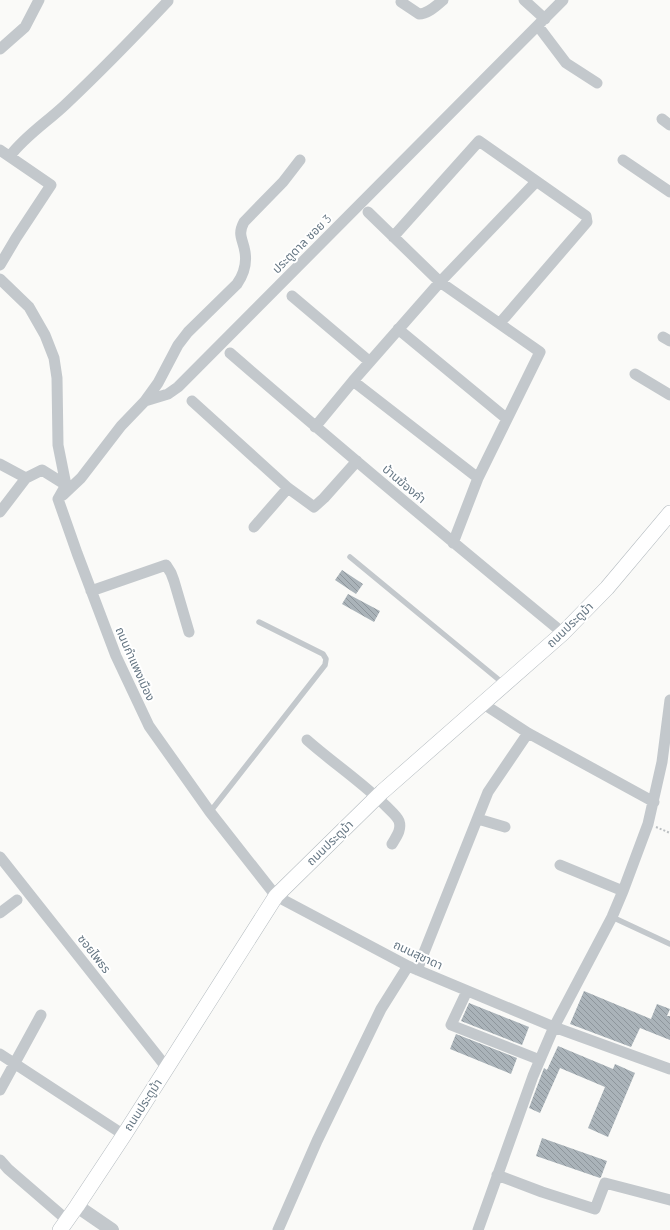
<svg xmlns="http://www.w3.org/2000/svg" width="670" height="1230" viewBox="0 0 670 1230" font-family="Quicksand,'Noto Sans Thai',sans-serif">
  <defs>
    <pattern id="building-back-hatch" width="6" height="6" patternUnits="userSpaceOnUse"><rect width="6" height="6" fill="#aab3b9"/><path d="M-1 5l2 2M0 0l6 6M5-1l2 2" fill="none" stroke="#8e969c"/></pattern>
  </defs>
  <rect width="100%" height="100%" fill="#fafaf8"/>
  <path fill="url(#building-back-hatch)" d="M342,570L363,584L356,594L335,580Z
    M348,594L380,611L374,622L342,604Z
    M584,991L651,1019L657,1004L670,1009L667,1016H670V1040L640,1028L631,1047L570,1024Z
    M469,1003L529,1027L522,1045L461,1021Z
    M456,1034L517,1058L511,1074L450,1049Z
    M558,1046L613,1069L615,1064L635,1073L608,1137L588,1128L605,1087L560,1068L540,1113L529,1108L544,1068L547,1070Z
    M542,1138L607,1161L601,1177L600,1178L536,1156Z"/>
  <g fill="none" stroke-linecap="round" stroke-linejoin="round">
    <g stroke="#b3babf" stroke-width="16">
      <path id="secondary" d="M60,1230L77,1206L124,1135L276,896L382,792L563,633L607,588L670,513"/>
    </g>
    <path stroke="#bbbfc2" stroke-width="2" stroke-dasharray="2 2" stroke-linecap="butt" d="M656,827L670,833"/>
    <path stroke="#c3c8cc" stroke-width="5.5" d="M350,557L504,684
      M210,812L325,665L326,659L323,654L259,622
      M612,917L670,944"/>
    <path stroke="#c3c8cc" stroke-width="11" d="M524,0L545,19
      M401,2L419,14C428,14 436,6 443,0
      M538,26L566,63L597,83
      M0,49L25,27L39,0
      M662,119L670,125
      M0,150L51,185L16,238L0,265
      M10,156C25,136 47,122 65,105C101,71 135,36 168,1L167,0
      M623,160L670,192
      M368,212L440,282L540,352L478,478L453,543
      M393,237L479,141L586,216L587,222L500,323
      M0,279L29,307L45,335L54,358L57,378L58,445L66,485
      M292,296L370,362
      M398,329L507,419
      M663,337L670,341
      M230,353C340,448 451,541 563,633
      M635,374L670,395
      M353,381L478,478
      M145,401L158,383L178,345L188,332L237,284C244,274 247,264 245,252C243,239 237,235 244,222L283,182L300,160
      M192,401L288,488L314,507L324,498L357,461
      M315,427L353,381L440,282L533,185
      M0,464L26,478L42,470L66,485
      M66,485L58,499L77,553L116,656L149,726L210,812L276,896L408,966L554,1027L670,1069
      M63,495L81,478L121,426L145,401L168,394L178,387L563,0
      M0,512L26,478
      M254,527L288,488
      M91,591L166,565L171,573L174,581L189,632
      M482,703L528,733L654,802
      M307,740C333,763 362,782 387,807C391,811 397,816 399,821C402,830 396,837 392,844
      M478,819L505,827
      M0,857L167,1068
      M560,865L623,891
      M0,913L17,900
      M417,970L488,792L528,733
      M467,991L451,1025L540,1060
      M0,1054L124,1135
      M0,1090L41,1015
      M0,1160L8,1169L67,1220
      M497,1175L542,1192L595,1209L605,1183L670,1200
      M278,1230L317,1141L381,1009L408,966
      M478,1230L533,1076L554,1027L612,917L623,891L648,824L662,762L670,700"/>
    <path stroke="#c3c8cc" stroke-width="14" d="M77,1206L112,1230"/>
    <use href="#secondary" stroke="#fff" stroke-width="15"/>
  </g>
  <g text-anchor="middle" stroke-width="4" stroke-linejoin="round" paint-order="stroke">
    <g font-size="12" fill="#657683" stroke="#fff">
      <text transform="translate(302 244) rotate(-45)" y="4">ประตูดาล ซอย 3</text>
      <text transform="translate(404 484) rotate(40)" y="4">บ้านฆ้องคำ</text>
      <text transform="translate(570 625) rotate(-44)" y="4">ถนนประตูม้า</text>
      <text transform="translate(135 664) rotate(66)" y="4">ถนนกำแพงเมือง</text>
      <text transform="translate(330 843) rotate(-44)" y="4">ถนนประตูม้า</text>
      <text transform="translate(94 954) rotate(52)" y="4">ซอยไพธร</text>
      <text transform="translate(418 955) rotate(25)" y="4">ถนนสุชาดา</text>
      <text transform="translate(143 1105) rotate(-57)" y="4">ถนนประตูม้า</text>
    </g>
  </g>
</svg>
